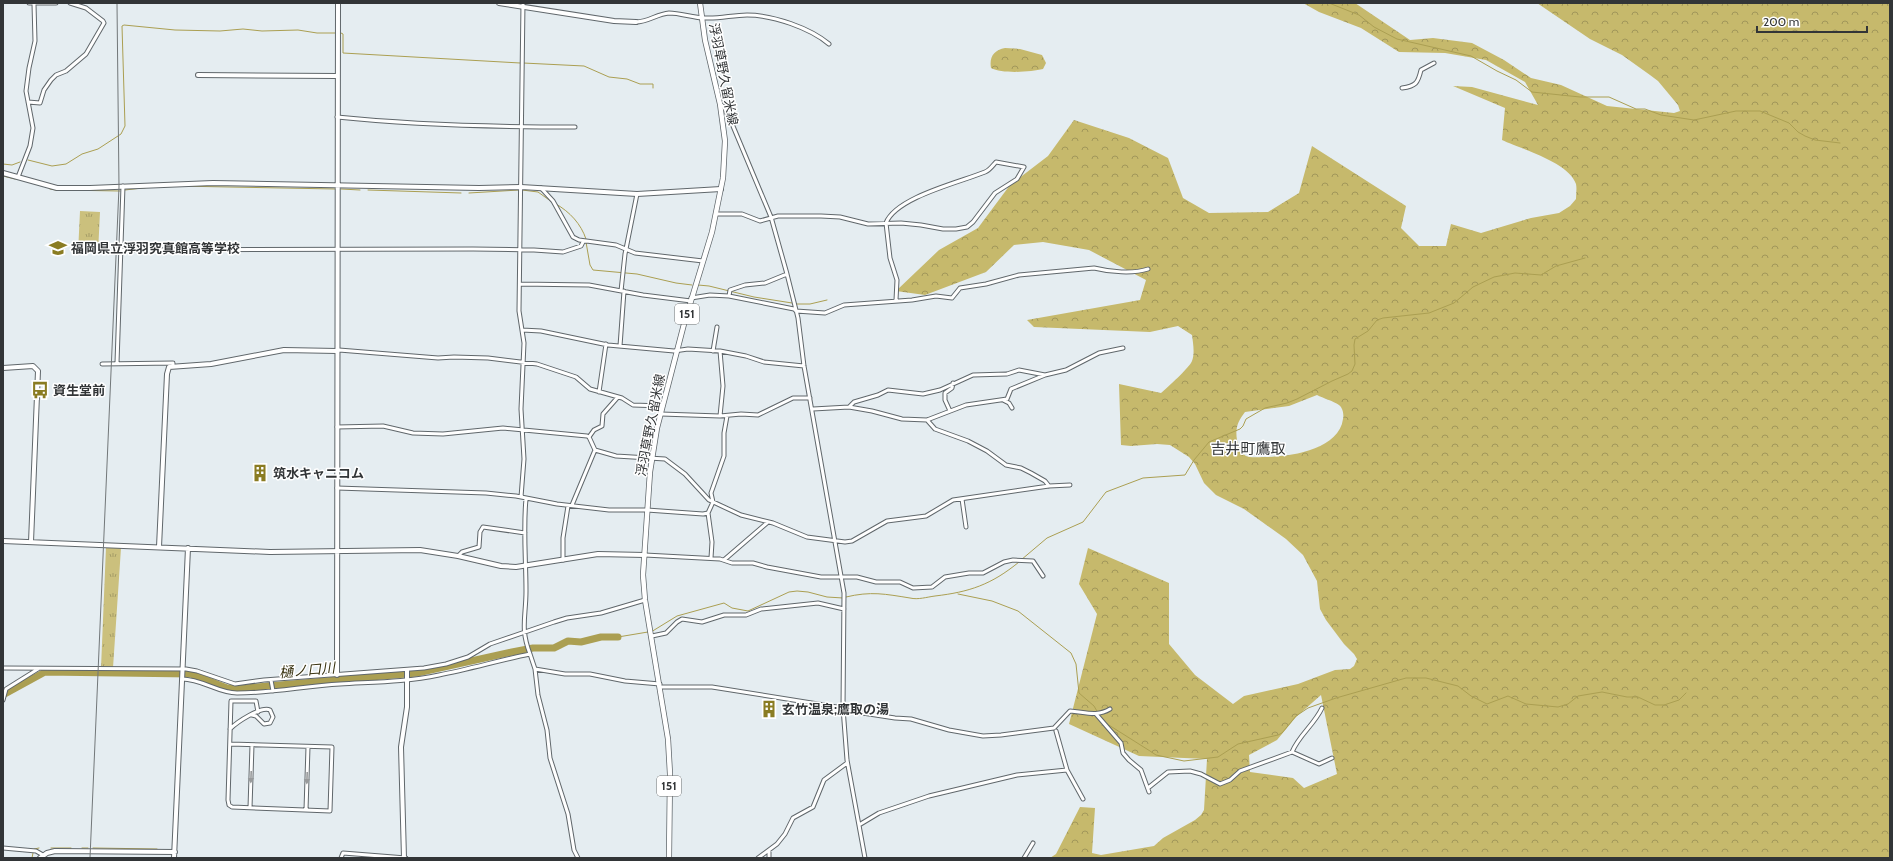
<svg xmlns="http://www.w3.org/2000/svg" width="1893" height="861" viewBox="0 0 1893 861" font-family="Cabin,'Noto Sans JP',sans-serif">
  <defs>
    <pattern id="grass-tufts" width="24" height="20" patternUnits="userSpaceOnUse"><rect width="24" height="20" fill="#cbc07d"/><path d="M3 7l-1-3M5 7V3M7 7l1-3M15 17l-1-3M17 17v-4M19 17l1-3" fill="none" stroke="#a59d67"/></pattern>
    <pattern id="forest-crowns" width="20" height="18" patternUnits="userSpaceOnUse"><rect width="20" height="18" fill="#c6b96c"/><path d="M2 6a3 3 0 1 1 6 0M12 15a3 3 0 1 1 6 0" fill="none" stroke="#a1975a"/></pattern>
  </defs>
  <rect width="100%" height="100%" fill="#e5edf1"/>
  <path fill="url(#grass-tufts)" d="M80,211L100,212L98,253H78Z
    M106,547L121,548L113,668H101Z"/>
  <path fill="url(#forest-crowns)" fill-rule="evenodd" d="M1303,3H1355L1410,40L1433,38L1472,43L1504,60L1531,78L1561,85L1607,106L1674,113L1680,111L1678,105L1658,81L1650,75L1622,55L1590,39L1537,3H1890V858H1050L1056,854L1080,807L1095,808L1092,853L1101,855L1154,846L1163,838L1195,820L1201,815L1204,810L1207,759L1139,756L1069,724L1097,614L1079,584L1088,548L1169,583V644L1195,675L1233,704L1244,696L1298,684L1335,670L1350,669L1354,666L1357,659L1354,654L1344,644L1326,620L1320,609L1317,581L1303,555L1286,539L1244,509L1216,495L1204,483L1195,464L1189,457L1170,445L1157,444L1131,446L1121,445L1119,384L1161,393C1167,388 1190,367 1192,361C1195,353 1193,343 1192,335L1178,326L1150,332L1034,327L1027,320L1140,300L1146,280L1089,250L1043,242L1014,245L986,272L925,295L896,291L939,250L978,228L1010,185L1048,156L1074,120L1129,138L1168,158L1183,198L1209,213L1268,212L1299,193L1312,146L1406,206L1401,228L1419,246H1446L1451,224L1481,233L1531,218L1559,213L1570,206L1576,199C1576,194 1577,189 1576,184C1569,162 1521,149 1502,140L1505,108L1453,86L1472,87L1538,105L1525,82L1486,60L1445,53L1399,52L1361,28L1319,12ZM1317,395C1323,398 1333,401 1339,405C1343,408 1344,415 1343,419C1339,450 1289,457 1264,457C1259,457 1250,458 1246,456C1241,453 1238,445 1237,440C1235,428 1238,421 1245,412L1289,406ZM1321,695L1337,774L1304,788L1293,778L1250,772L1249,755L1277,740L1296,717Z
    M1005,48L1020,49L1042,55L1046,63L1043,69C1031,72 1002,74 991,68C989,57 994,50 1005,48Z"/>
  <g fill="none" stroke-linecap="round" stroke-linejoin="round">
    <path stroke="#ab9f52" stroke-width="1" d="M1329,3L1359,15L1374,27L1397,39L1471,56L1497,71L1516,80L1532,92L1580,97H1609L1636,109H1645L1661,115L1694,120L1736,111H1760L1789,123L1798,132L1805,136L1815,140L1840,143
      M341,33L343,34V53L520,63
      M523,63L584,66L609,77L627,79L640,84H653V88
      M28,160L52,166L66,164L82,154L98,149L121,134L125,126L122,26L124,25L175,30L220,31L243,29L262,31L298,30L317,33H335
      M3,164L12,165L20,162
      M3,176L15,179
      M176,186L335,189
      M50,189L56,190
      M341,189L360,190
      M61,190L120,191
      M125,190L151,187
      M368,190L461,193
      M522,190L538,192L552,202
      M469,193L519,190
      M556,204C570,212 581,224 586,239
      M586,242L590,265L593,270L637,274L676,283L692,285
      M698,285L709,286L754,297L792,303
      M796,304H810L827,300
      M1021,560L1047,538L1083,522L1106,492L1143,478L1185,475L1194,460L1209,442L1240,429L1243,426L1246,419L1265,408L1287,403L1297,399L1332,381L1348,374L1352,371L1355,364L1354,345L1355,339L1368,331L1377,320L1383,318L1429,313L1454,303L1473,287L1494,277L1515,273L1541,275L1556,266L1585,258
      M958,594L992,601L1018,611L1071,653L1076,664L1079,693L1094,706L1101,718
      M846,597C871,591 885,594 910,598C918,600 927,597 935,596C969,592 991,585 1019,562
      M651,632L677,616L724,603L732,608L748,611L789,592L797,591L808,592L827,597L843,598
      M618,637L648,632
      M1104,722L1150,751L1156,755L1184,761L1218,757L1238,744L1278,735L1282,733L1296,716L1308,708L1336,698L1406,678H1426L1458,686L1471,696L1487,704L1508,696L1526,704L1558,707L1568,704L1578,696L1602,692L1627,697H1638L1655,705H1664L1679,700L1686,693
      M51,848H71
      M82,848H88
      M93,848L157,849
      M34,849L39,848
      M32,858L33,853"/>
    <path stroke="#ab9f52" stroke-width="7" d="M3,695L45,672L191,674L227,688H246L417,673L512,652L533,648H554L568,641L581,642L601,637H618"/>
    <g stroke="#60676b" stroke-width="5">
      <path id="street" d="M29,3H56
        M636,22C648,22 657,14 669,13C681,13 693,18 705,18C719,19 733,15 747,15C773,15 810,28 829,44
        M1402,88C1416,86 1418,83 1421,70L1434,63
        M28,102L40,103L44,90L51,80L56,75L66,71L86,54L104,23L103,21L86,8L70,3
        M720,104L724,107L730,119L771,217L787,274L798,318L804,366L844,593L843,708L847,760L865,858
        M337,117C416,125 496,127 575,127
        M18,177L30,146L33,128L26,91L29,68L35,41L34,4
        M541,188L553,201L573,237L579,240L616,245L635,253L703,261
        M716,214H742L760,221L778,216H821L840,217L868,224L901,223L921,225L943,229H956L967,227L973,222L995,193L1017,179L1024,167L996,162C993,165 990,170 985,172C961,182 896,197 886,223L890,258L897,280L896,300
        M121,250L473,249L534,250L563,252L581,246L583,242
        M520,284L589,285L643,295L691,301
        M621,291L625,254L637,194
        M729,296L730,290L745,285L765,283L787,274
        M691,298L710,295L729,296L794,309L796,311L825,313L844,305L912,300L936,296L952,298L960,288L986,284L1019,275L1094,268C1110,272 1133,274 1148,269
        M522,330L541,331L608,345L674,351L688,349L720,351L746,356L764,362L804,366
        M620,346L624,291
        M337,351L339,350L438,358L454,357L488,358L537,364L576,377L590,389L622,398L633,405L662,406
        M713,351L717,327
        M117,363L123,186
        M102,364L173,363V366
        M599,392L606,344
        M1003,400L1009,403L1012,408
        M849,407L854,402L878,395L888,390L923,394L940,390L973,375L1007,374L1019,370L1045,375
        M813,409L849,407L872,411L902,419L927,420L966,405L1007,399L1011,389L1045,375L1066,370L1099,353L1123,348
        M950,411L945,400V393L952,388L953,383
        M661,414L720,416L741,414L758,415L793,398H810
        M720,416L723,386L720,351
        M927,420L935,429L968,441L987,451L1006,465L1021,468L1031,473L1045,481L1049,486
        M337,427L383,426L413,433L443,434L503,428L587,436L589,437L595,450L616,456L665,459L685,474L709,500L741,515L773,523L807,537L845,542L852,541L887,521L926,516L953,500L1049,486L1070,485
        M589,437L594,430L602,426L603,414L618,397
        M337,488L486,493L516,496L557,504L609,510H647L703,514L708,513L713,502L711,493L724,456V433L727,416
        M521,497L524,459L521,409L524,343L519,311L523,3
        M526,499C523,529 526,560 526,591C526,617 520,628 530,654
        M962,499L966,527
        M572,505L595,450
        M708,513L712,542L711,558
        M645,555L720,559L732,563H753L767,567L821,577H857L876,582H900L913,588L932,587L945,577L969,573H983L1004,562L1013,560L1033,561L1043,576
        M458,556L462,552L479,547L480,532L483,527L525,533
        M563,560V538L568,506
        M724,560L768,522
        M652,636L666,633L677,622L682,619L702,622L724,615H746L761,609L818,603L844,609
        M3,668L186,669L197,671L235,684L264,680L424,668L446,664L468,657L490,644L554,622L567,618L601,613L645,600
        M535,669L565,674H590L625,681L660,684
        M182,679C202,679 218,693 237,693C272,693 305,686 340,684C373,682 406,682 439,675C470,669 500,660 530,654L535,669L538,695L547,730L550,758L568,814L574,850L578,858
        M271,680L273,691
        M660,687H712L843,708L856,712L895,718L911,719L949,730L983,736L1001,735L1054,728L1070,711C1085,712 1097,717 1110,709
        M3,700L6,689L38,669
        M1096,714L1121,743L1123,753L1129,760L1141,770L1149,792
        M230,729C237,722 261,706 270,710L273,717L270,723L264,724L256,716L252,715
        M1056,731L1067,770L1083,799
        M230,744L332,747L330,811L232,807L229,805L228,800L231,701H256L258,712
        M1292,752L1319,764L1332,758
        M1148,788L1168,772L1190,771L1201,774L1220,784L1230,780L1240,771L1292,752C1299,735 1314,725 1322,708
        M250,808L252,745
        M306,810L308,747
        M859,825L879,813L929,796L1017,775L1067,770
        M3,848L36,851L43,855
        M341,858L343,853L406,858
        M758,858L777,844L785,834L793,818L813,807L824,780L847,763
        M769,858V850
        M1024,858L1033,843"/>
    </g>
    <g stroke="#60676b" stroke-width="6">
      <path id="secondary" d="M499,3L614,21L636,22
        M198,75L337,76
        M3,173L57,188H90L213,183L479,188L521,187L637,194L721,189
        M3,368L33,366L38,371L31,542
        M3,541L270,552L420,550L458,556L501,566L516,567L598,554L645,555
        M159,547L167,374L169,367L211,364L284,350L337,351
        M337,675L338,3
        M40,858L47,853L55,851L175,852
        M174,858L188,548
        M404,858L401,747L407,707V670"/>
    </g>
    <g stroke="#60676b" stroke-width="6">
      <path id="primary" d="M669,858L670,774L668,739L645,600L643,575L650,472L657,428L684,324L712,232L723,178L725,141L720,104L705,40L700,3"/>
    </g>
    <use href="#street" stroke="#fff" stroke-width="3"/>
    <use href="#secondary" stroke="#fff" stroke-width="4"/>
    <use href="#primary" stroke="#fff" stroke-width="4.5"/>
    <path stroke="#727779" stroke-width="1" d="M90,858L119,187L117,3"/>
  </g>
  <defs><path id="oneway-solid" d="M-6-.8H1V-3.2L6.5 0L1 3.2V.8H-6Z"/></defs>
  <g fill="#989a9b">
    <use href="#oneway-solid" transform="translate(251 777) rotate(92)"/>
    <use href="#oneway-solid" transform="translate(307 778) rotate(92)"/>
  </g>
  <defs>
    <g id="school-bare" transform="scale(1.38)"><path d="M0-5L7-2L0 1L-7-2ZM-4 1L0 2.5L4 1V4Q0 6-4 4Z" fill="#8a7c22" stroke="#fff" stroke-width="2.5" paint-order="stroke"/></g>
    <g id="bus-bare" transform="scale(1.38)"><path d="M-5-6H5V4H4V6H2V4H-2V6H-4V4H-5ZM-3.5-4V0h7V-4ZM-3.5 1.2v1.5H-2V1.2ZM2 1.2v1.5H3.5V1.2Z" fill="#8a7c22" stroke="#fff" stroke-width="2.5" paint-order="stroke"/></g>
    <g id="building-bare" transform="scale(1.38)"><path d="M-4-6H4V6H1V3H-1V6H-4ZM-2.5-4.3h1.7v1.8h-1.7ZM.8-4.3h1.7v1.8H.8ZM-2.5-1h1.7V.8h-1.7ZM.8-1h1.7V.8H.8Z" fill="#8a7c22" stroke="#fff" stroke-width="2.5" paint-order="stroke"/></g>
  </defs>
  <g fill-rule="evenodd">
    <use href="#school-bare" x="58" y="248"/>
    <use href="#bus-bare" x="40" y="390"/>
    <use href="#building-bare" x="260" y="473"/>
    <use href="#building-bare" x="769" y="709"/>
  </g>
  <g text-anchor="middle" stroke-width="3" stroke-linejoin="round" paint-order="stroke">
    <g fill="#fff" stroke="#707273" stroke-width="1">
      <rect x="675" y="304" width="24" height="20" rx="3"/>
      <rect x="657" y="776" width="24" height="20" rx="3"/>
    </g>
    <g font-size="12" font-weight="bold" fill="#323537">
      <text x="687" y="318">151</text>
      <text x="669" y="790">151</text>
    </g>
    <g font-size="13" fill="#323537" stroke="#fff">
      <text transform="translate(724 74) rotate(79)" y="5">浮羽草野久留米線</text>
      <text transform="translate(650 425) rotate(-79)" y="5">浮羽草野久留米線</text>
    </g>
    <g font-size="13" font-weight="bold" fill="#323537" stroke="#fff" text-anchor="start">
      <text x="71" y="253">福岡県立浮羽究真館高等学校</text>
      <text x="53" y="395">資生堂前</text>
      <text x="273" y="478">筑水キャニコム</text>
      <text x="782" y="714">玄竹温泉;鷹取の湯</text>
    </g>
    <g font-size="14" font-style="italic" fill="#393311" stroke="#fff">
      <text transform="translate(307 670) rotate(-5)" y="5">樋ノ口川</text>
    </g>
    <g font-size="15" fill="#323537" stroke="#fff">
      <text x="1248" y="454">吉井町鷹取</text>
    </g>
  </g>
  <rect width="1893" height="861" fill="none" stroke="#323537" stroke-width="8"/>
  <path d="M1757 26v6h110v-6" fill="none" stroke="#323537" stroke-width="2"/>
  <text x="1763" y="26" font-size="12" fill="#323537" stroke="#ffffff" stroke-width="3" paint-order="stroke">200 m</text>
</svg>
